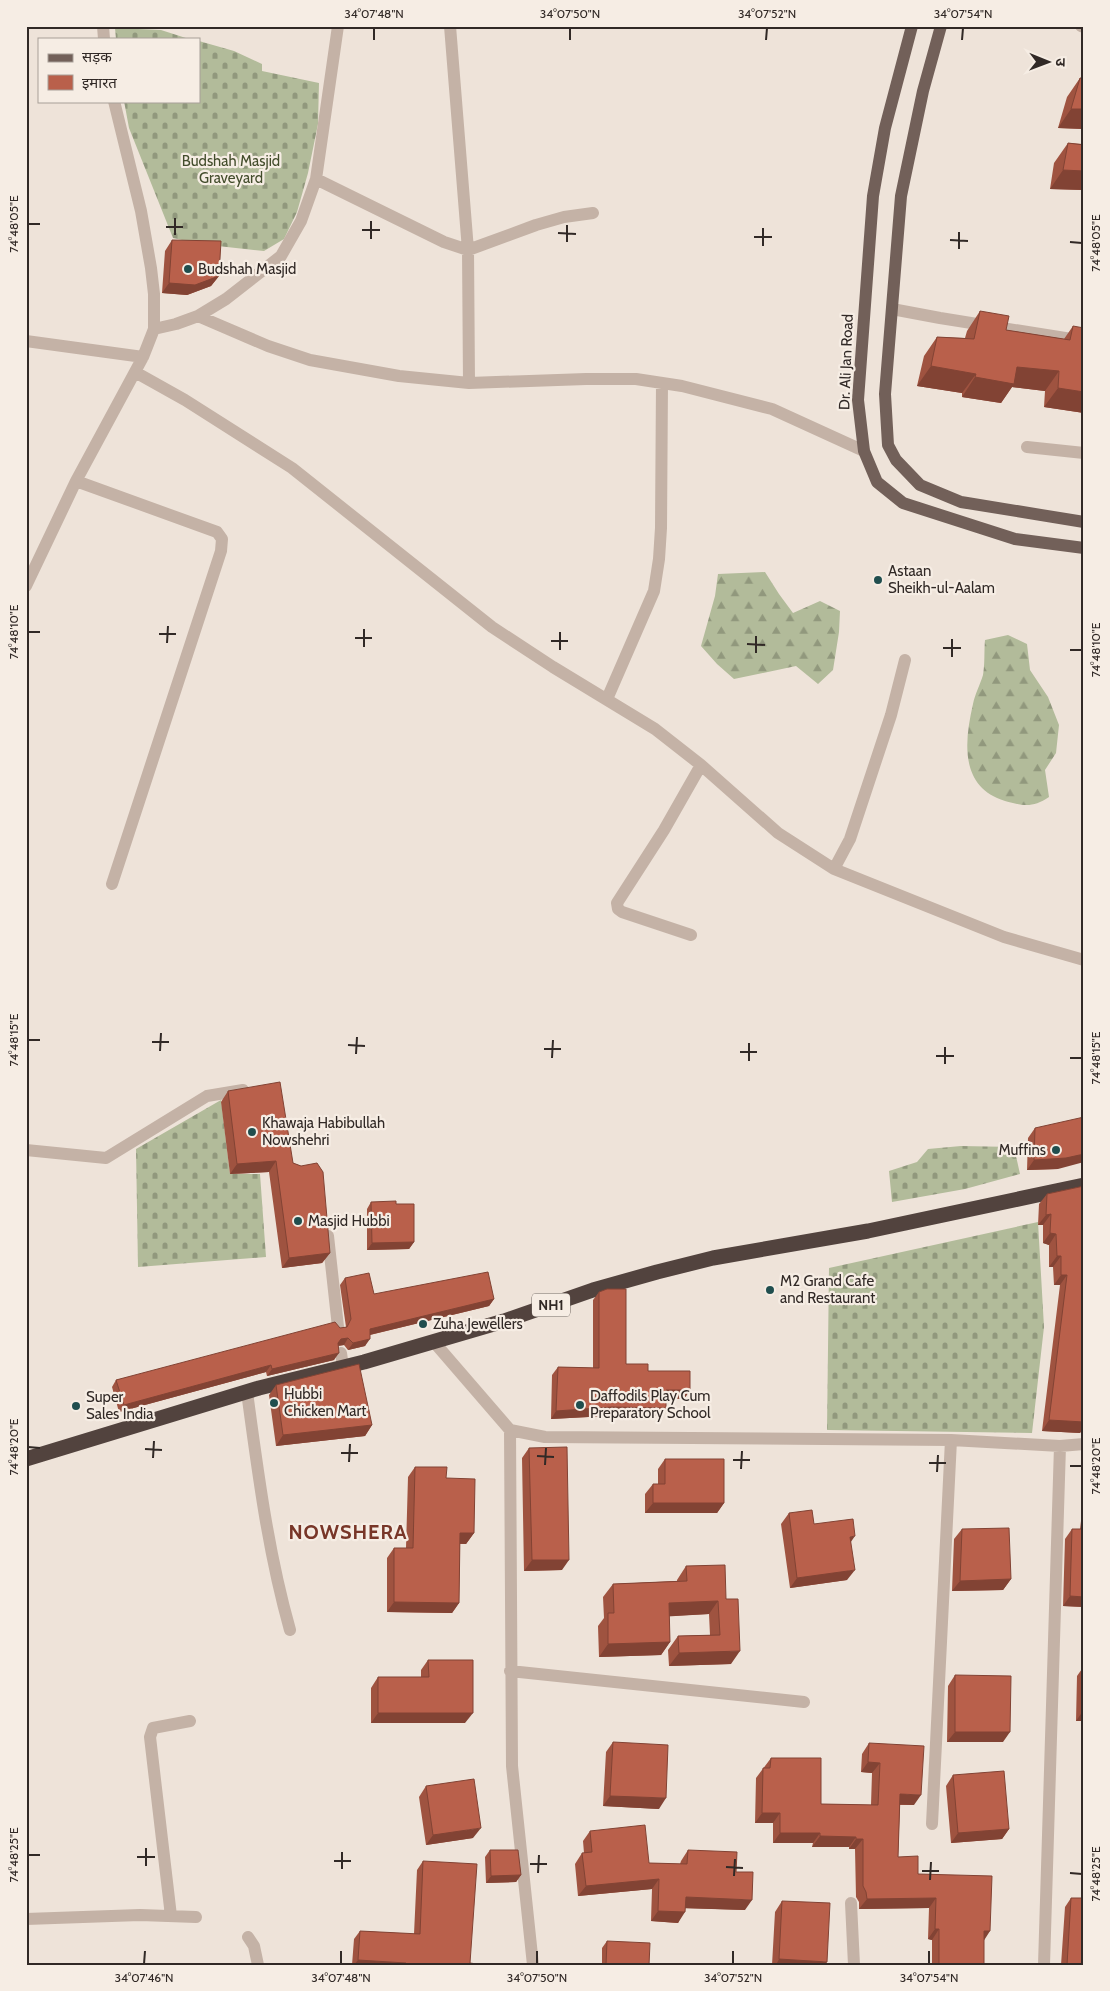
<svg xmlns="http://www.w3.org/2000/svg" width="1110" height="1991" viewBox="0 0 1110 1991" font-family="Cabin,'Noto Sans Devanagari',sans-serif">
  <defs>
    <pattern id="forest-firs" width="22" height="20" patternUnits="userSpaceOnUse" patternTransform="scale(1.25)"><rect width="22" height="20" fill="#b2bb9a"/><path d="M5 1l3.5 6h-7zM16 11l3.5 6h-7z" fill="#91987d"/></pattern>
    <pattern id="cemetery-stones" width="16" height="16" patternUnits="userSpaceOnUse" patternTransform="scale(1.25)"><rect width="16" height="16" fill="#b2bb9a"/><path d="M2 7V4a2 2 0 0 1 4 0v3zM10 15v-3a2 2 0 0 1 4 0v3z" fill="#91987d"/></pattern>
  </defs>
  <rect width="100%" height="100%" fill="#eee3d9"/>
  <path fill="url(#forest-firs)" d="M765,572L779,594L793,613L820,601L840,611L839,632L833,670L818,684L796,666L734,679L717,664L701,646L715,596L718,574Z
    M1008,635L1027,644L1030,670L1048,697L1059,725L1056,753L1045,770L1049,797C1033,808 1023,806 1005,801C960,787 964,743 973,704C975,694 980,685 983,675C985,664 984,651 985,640Z"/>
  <path fill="url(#cemetery-stones)" d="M115,28L161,30L189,39H116Z
    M199,41L234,51L262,64V71L319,83L318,124L308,173L297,212L284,239L264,251L200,244L173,238L129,128L124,101H199Z
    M221,1100L230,1174H260L266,1257L138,1267L136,1149Z
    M961,1146L1014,1147L1020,1174L965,1189L892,1202L889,1171L917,1162L928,1149Z
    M1038,1222L1044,1327L1032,1433L827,1430L829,1268Z"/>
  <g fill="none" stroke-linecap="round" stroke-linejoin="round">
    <path stroke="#c4b2a6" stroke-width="12" d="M892,309L940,318L1084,341
      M1027,447L1084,453
      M247,1392C258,1473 268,1552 290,1630
      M171,1916L150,1737L153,1728L190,1721
      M26,1919L140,1915L196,1917
      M248,1937L254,1946L258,1965"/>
    <path stroke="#c4b2a6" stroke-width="12" d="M103,26L104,39
      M450,26L468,250L469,383
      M1081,26L1084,27
      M316,179L444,242L468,250L536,225L564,217L593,213
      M198,316L268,346L310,360L399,376L469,383L586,379H636L682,386L772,409L864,451
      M154,329L176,324L198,316L226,299L281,256L301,221L316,179L338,26
      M26,341L143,357
      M135,372L185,400L292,468L492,627L553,667L655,729L701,765L778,833L834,869L1004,937L1084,960
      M76,481L217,532L222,539L221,551L112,884
      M26,586L76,481L143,357L154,329V294L151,268L141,211L114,101
      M607,699L654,591L659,559L661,528L662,383
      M834,869L850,839L891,715L905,660
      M691,935L622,912L618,909L617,903L664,830L701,765
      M26,1150L106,1158L207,1096L243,1090
      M328,1236L338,1327
      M434,1342L510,1430L545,1437L951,1440L1060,1446L1084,1444
      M341,1353L343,1367
      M510,1430L512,1766L533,1965
      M510,1671L804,1702
      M932,1824L951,1440
      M851,1903L854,1965
      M1044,1965L1060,1446"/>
    <path stroke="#726059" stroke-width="12" d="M912,26L885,128L873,196L858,400L864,451L877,482L903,503L1015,539L1084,548
      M941,26L923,91L901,196L885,394L888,445L896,460L920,485L961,502L1084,522"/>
    <path stroke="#52433e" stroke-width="15" d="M26,1459L259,1388L364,1362L504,1321L593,1290L657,1272L713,1258L868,1231L1084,1185"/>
  </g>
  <path fill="#9f5340" d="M1080,78L1084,129L1058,128L1067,97Z
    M1084,139V190L1050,189L1054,163L1068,143L1083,144Z
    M172,240L219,276L211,286L187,295L162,293L165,251Z
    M980,311L1006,330L1064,339L1073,326L1084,413L1044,407L1045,391L1012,387L1001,403L962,397V393L917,386L924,356L937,337L965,338L967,331Z
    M228,1091L293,1163L301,1166L330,1253L322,1263L282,1268L269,1172L230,1174L221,1102Z
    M1035,1128L1058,1169L1027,1170L1028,1138Z
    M1084,1186V1427L1080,1433L1042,1431L1060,1285H1054L1053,1267H1049V1245L1043,1243V1225H1038L1039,1204L1047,1194Z
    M371,1202L396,1204L414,1242L409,1249L367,1250V1209Z
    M345,1278L374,1294L494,1299L489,1306L370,1335L365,1346L348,1350L344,1345L338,1346L334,1360L267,1376L266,1372L119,1412L112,1387L116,1380L346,1327L340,1285Z
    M599,1292L626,1364L690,1390L684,1399L666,1398V1408L660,1416H607L551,1419L552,1375L558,1367L593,1368V1300Z
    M276,1385L372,1425L365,1436L276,1446L269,1395Z
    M529,1448L562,1570L524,1571L522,1458Z
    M665,1459L724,1503L717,1513H645V1494L653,1484H658V1469Z
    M415,1467L446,1478L474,1533L466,1544H460L459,1603L452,1613L387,1612V1558L394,1548H406L408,1477Z
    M789,1513L851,1541L847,1580L790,1588L781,1524Z
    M1084,1516V1607L1063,1606L1065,1539L1072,1529H1080L1081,1521Z
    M962,1529L1011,1579L1003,1590L952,1591L954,1539Z
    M686,1566L726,1599L731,1664L669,1666L668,1650L678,1636L710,1635L709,1614L669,1616L670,1642L661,1655L599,1657L598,1626L604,1618L603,1597L613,1584L677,1581V1580Z
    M428,1660L465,1723H371V1688L378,1677H421V1670Z
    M1084,1666V1721H1076L1077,1676Z
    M955,1675L1003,1742H947L948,1686Z
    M613,1742L659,1809L603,1806L606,1752Z
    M869,1743L914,1805H900L898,1857L918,1874L984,1940V1965H932V1940L928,1939L929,1908L859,1909V1902L856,1897L855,1849H849V1847H812L813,1843H773V1823H755L756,1778L771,1758L821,1804L871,1805L872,1773L861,1772L862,1754Z
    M953,1775L1009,1829L1002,1839L951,1843L946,1786Z
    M426,1786L473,1838L426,1845L419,1797Z
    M590,1831L649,1863L680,1864L681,1861L688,1850L736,1872L745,1910L685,1908L678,1923L651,1921L652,1889L578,1896L575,1864L582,1853H584L583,1841Z
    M490,1850L521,1875L516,1882L486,1883L485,1857Z
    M423,1861L470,1963L484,1965H352L354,1939L360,1931L414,1934L417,1870Z
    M1071,1898L1084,1965H1061L1065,1907Z
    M782,1901L825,1965H772L775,1912Z
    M607,1941L649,1965H602V1948Z"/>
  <path fill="#824334" d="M1071,109H1084V129L1058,128Z
    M1063,170L1084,171V190L1050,189Z
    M219,276L211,286L187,295L162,293L169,283Z
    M931,366L976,374L962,393L917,386Z
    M1017,367L1059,371L1045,391L1012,387L1001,403L962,397L975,377Z
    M1058,388L1084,392V413L1044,407Z
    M1084,1154V1162L1058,1169L1027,1170L1034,1160Z
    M276,1161L269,1172L230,1174L237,1164Z
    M1051,1214L1043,1225H1038L1046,1215Z
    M1050,1233L1056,1234L1049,1245L1043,1243Z
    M414,1242L409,1249L367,1250L372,1243Z
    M330,1253L322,1263L282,1268L289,1258Z
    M1057,1256H1061L1053,1267H1049Z
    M1061,1275H1067L1060,1285H1054Z
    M494,1299L489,1306L365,1336L370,1329Z
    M348,1338L344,1345L336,1346L341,1339Z
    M370,1339L365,1346L348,1350L353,1343Z
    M339,1353L334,1360L267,1376L272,1369Z
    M271,1365L266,1372L119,1412L124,1405Z
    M666,1390H690L684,1399L660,1398Z
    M612,1407L666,1408L660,1416H607L551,1419L556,1411Z
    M1049,1420L1084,1422V1427L1080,1433L1042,1431Z
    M372,1425L365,1436L276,1446L283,1435Z
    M653,1503H724L717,1513H645Z
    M460,1533H474L466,1544L453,1543Z
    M855,1536L848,1546L850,1537Z
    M532,1560H569L562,1570L524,1571Z
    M855,1570L847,1580L790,1588L797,1578Z
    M1011,1579L1003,1590L952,1591L960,1581Z
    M1070,1596L1084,1597V1607L1063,1606Z
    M718,1601L709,1614L659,1617L669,1603Z
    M394,1602L459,1603L452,1613L387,1612Z
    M670,1642L661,1655L599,1657L608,1644Z
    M740,1651L731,1664L669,1666L679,1653Z
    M1083,1711L1084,1721H1076Z
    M378,1713H473L465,1723H371Z
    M955,1732H1010L1003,1742H947Z
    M868,1762L880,1763L872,1773L861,1772Z
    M900,1794L921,1795L914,1805L893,1804Z
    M610,1796L666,1798L659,1809L603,1806Z
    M762,1813H780L773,1823H755Z
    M481,1828L473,1838L426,1845L433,1835Z
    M1009,1829L1002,1839L951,1843L958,1833Z
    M780,1833H820L813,1843H773Z
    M820,1836L856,1837L849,1847H812Z
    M856,1839H863L855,1849H849Z
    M521,1875L516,1882L486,1883L491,1876Z
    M659,1879L652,1889L578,1896L586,1886Z
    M686,1897L752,1900L745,1910L678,1908Z
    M936,1898L929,1908L859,1909L867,1899Z
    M658,1911L685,1912L678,1923L651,1921Z
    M935,1929H939L932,1940L928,1939Z
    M984,1931H990L983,1942Z
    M779,1959L827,1962L825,1965H776Z
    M358,1960L406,1963L405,1965H354Z"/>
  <path fill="#b9604b" stroke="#824334" d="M1080,78H1084V109H1071Z
    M1068,143L1084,145V171L1063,170Z
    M172,240L221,241L219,276L195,285L169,283Z
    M980,311L1009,316L1006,330L1070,340L1073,326L1084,328V392L1058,388L1059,371L1017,367L1014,384L975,377L976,374L931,366L937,337L974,339Z
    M280,1082L293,1163L301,1166L317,1163L323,1172L330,1253L289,1258L276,1161L237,1164L228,1091Z
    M1084,1117V1154L1066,1158L1034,1160L1035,1128Z
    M1084,1186V1422L1049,1420L1067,1275H1061V1256H1057L1056,1234L1050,1233L1051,1214L1046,1215L1047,1194Z
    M396,1201V1204H414V1242L372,1243L371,1202Z
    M488,1272L494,1299L370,1329V1339L353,1343L348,1338L341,1339L338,1343L339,1353L272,1369L271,1365L124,1405L116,1380L335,1322L340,1328L347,1327L351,1319L345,1278L369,1273L374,1294Z
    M607,1289H626V1364H648V1371H690V1390H666V1408L612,1407L556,1411L558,1367L599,1368V1292Z
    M359,1364L372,1425L283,1435L276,1385Z
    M567,1447L569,1560H532L529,1448Z
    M665,1459H724V1503H653V1484H665Z
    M415,1467H447L446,1478L475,1479L474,1533H460L459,1603L394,1602V1548H413Z
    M812,1510L814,1524L853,1519L855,1536L850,1537L855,1570L797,1578L789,1513Z
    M1009,1528L1011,1579L960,1581L962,1529Z
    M1072,1529H1084V1597L1070,1596Z
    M725,1565L726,1599H738L740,1651L679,1653L678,1636L720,1635L718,1601L669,1603L670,1642L608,1644V1613H614L613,1584L687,1581L686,1566Z
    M428,1660H473V1713H378V1677H429Z
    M955,1675L1011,1676L1010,1732H955Z
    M1084,1678V1711H1083Z
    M613,1742L668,1745L666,1798L610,1796Z
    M869,1743L924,1746L921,1795L900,1794L898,1857L918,1856V1874L992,1876L990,1931H984V1965H939V1929H935L936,1898L867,1899L866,1892L863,1886V1839H856V1837L820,1836V1833H780V1813H762L763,1768H770L771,1758H821V1804L878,1805L880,1763L868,1762Z
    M1004,1771L1009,1829L958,1833L953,1775Z
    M474,1779L481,1828L433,1835L426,1786Z
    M645,1825L649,1863L687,1864L688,1850L737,1852L736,1872H753L752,1900L686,1897L685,1912L658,1911L659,1879L586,1886L582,1853L592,1852L590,1831Z
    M490,1850H518L521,1875L491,1876Z
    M423,1861L477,1864L470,1963L484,1965H406V1963L358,1960L360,1931L420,1934Z
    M1071,1898H1084V1965H1067Z
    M782,1901L830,1903L827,1962L779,1959Z
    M607,1941L650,1943L649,1965H606Z"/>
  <path fill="none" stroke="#312926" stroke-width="2" d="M374,40V28M570,40V28M766,40L767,28M962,40L963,28M28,224H40M166,227H183M362,230H380M558,233L576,234M175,235V218M754,237H772M371,239V221M950,240L968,241M567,242V225M1070,242L1082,243M763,246V228M959,249V232M28,632H40M159,634H176M355,638H372M551,641H568M167,643L168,626M747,644L765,645M364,647V629M943,648H961M560,650V632M1070,650H1082M756,653V636M952,657V639M28,1040H40M152,1042H169M348,1045L365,1046M544,1049H561M160,1051L161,1033M740,1052H757M356,1054L357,1037M936,1056H954M552,1058L553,1040M1070,1058H1082M749,1061V1043M945,1064V1047M28,1447L40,1448M145,1449L162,1450M341,1453H358M537,1456L554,1457M153,1458L154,1441M733,1460H750M349,1462L350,1444M929,1463H946M545,1465L546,1448M1070,1466H1082M741,1469L742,1451M937,1472L938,1455M28,1855H40M137,1857H155M334,1861H351M530,1864H547M146,1866V1848M726,1867L743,1868M342,1869V1852M922,1871H939M538,1873L539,1855M1070,1873L1082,1874M734,1876L735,1859M930,1880L931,1862M144,1964L145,1951M341,1964V1951M537,1964V1951M733,1964V1951M929,1964V1951"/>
  <g fill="#204e4e" stroke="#f6ede4" stroke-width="2">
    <circle cx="188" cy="269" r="5"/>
    <circle cx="878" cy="580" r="5"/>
    <circle cx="252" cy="1132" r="5"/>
    <circle cx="1056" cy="1150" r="5"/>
    <circle cx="298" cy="1221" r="5"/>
    <circle cx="770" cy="1290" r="5"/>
    <circle cx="423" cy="1324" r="5"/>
    <circle cx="274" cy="1403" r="5"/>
    <circle cx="580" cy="1405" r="5"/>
    <circle cx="76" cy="1406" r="5"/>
  </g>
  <g text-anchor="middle" stroke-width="4.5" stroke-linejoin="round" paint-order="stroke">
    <rect fill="#f6ede4" stroke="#6c645f" stroke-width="1" x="532" y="1293.5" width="38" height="23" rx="4"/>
    <g font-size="14" font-weight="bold" fill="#312926">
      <text x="551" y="1310">NH1</text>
    </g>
    <g font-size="15" fill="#434d2c" stroke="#f6ede4">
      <text x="231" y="166">Budshah Masjid<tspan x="231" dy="17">Graveyard</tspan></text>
    </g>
    <g font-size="15" fill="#312926" stroke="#f6ede4" text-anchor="start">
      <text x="198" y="274">Budshah Masjid</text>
      <text x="888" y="576">Astaan<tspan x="888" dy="17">Sheikh-ul-Aalam</tspan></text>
      <text x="262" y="1128">Khawaja Habibullah<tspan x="262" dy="17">Nowshehri</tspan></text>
      <text x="1046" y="1155" text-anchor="end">Muffins</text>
      <text x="308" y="1226">Masjid Hubbi</text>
      <text x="780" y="1286">M2 Grand Cafe<tspan x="780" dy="17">and Restaurant</tspan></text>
      <text x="433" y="1329">Zuha Jewellers</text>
      <text x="284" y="1399">Hubbi<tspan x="284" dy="17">Chicken Mart</tspan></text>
      <text x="590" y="1401">Daffodils Play Cum<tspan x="590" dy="17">Preparatory School</tspan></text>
      <text x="86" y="1402">Super<tspan x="86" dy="17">Sales India</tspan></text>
    </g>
    <g font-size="15" fill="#312926" stroke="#f6ede4">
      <text transform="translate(846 362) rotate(-88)" y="5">Dr. Ali Jan Road</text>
    </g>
    <g font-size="20" font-weight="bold" letter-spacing="1" fill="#783628" stroke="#f6ede4">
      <text x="348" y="1539">NOWSHERA</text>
    </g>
  </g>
  <rect width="1110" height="1991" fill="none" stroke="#f6ede4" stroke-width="55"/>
  <rect x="38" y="38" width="162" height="65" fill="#f6ede4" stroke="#a79f98"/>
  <rect x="48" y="54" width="25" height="8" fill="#726059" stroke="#a79f98"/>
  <text x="82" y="62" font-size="15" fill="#312926">सड़क</text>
  <rect x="48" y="75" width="25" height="15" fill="#b9604b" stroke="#a79f98"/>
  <text x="82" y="88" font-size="15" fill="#312926">इमारत</text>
  <g transform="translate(1048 62) rotate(91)" stroke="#f6ede4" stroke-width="4" paint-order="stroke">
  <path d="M0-4L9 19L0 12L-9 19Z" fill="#312926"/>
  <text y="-8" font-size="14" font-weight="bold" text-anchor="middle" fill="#312926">उ</text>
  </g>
  <rect x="28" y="28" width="1054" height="1936" fill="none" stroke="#312926" stroke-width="2"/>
  <g font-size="12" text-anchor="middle" fill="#312926">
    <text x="374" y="18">34°07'48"N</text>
    <text x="570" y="18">34°07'50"N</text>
    <text x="767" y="18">34°07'52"N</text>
    <text x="963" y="18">34°07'54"N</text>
    <text transform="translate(14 224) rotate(-90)" y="4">74°48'05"E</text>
    <text transform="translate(1096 243) rotate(-90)" y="4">74°48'05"E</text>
    <text transform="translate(14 632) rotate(-90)" y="4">74°48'10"E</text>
    <text transform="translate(1096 650) rotate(-90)" y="4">74°48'10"E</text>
    <text transform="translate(14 1040) rotate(-90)" y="4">74°48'15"E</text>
    <text transform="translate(1096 1058) rotate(-90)" y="4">74°48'15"E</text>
    <text transform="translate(14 1447) rotate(-90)" y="4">74°48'20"E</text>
    <text transform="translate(1096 1466) rotate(-90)" y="4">74°48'20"E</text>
    <text transform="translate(14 1855) rotate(-90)" y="4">74°48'25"E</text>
    <text transform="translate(1096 1874) rotate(-90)" y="4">74°48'25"E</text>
    <text x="144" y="1982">34°07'46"N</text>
    <text x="341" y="1982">34°07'48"N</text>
    <text x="537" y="1982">34°07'50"N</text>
    <text x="733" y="1982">34°07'52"N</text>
    <text x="929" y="1982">34°07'54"N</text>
  </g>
</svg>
